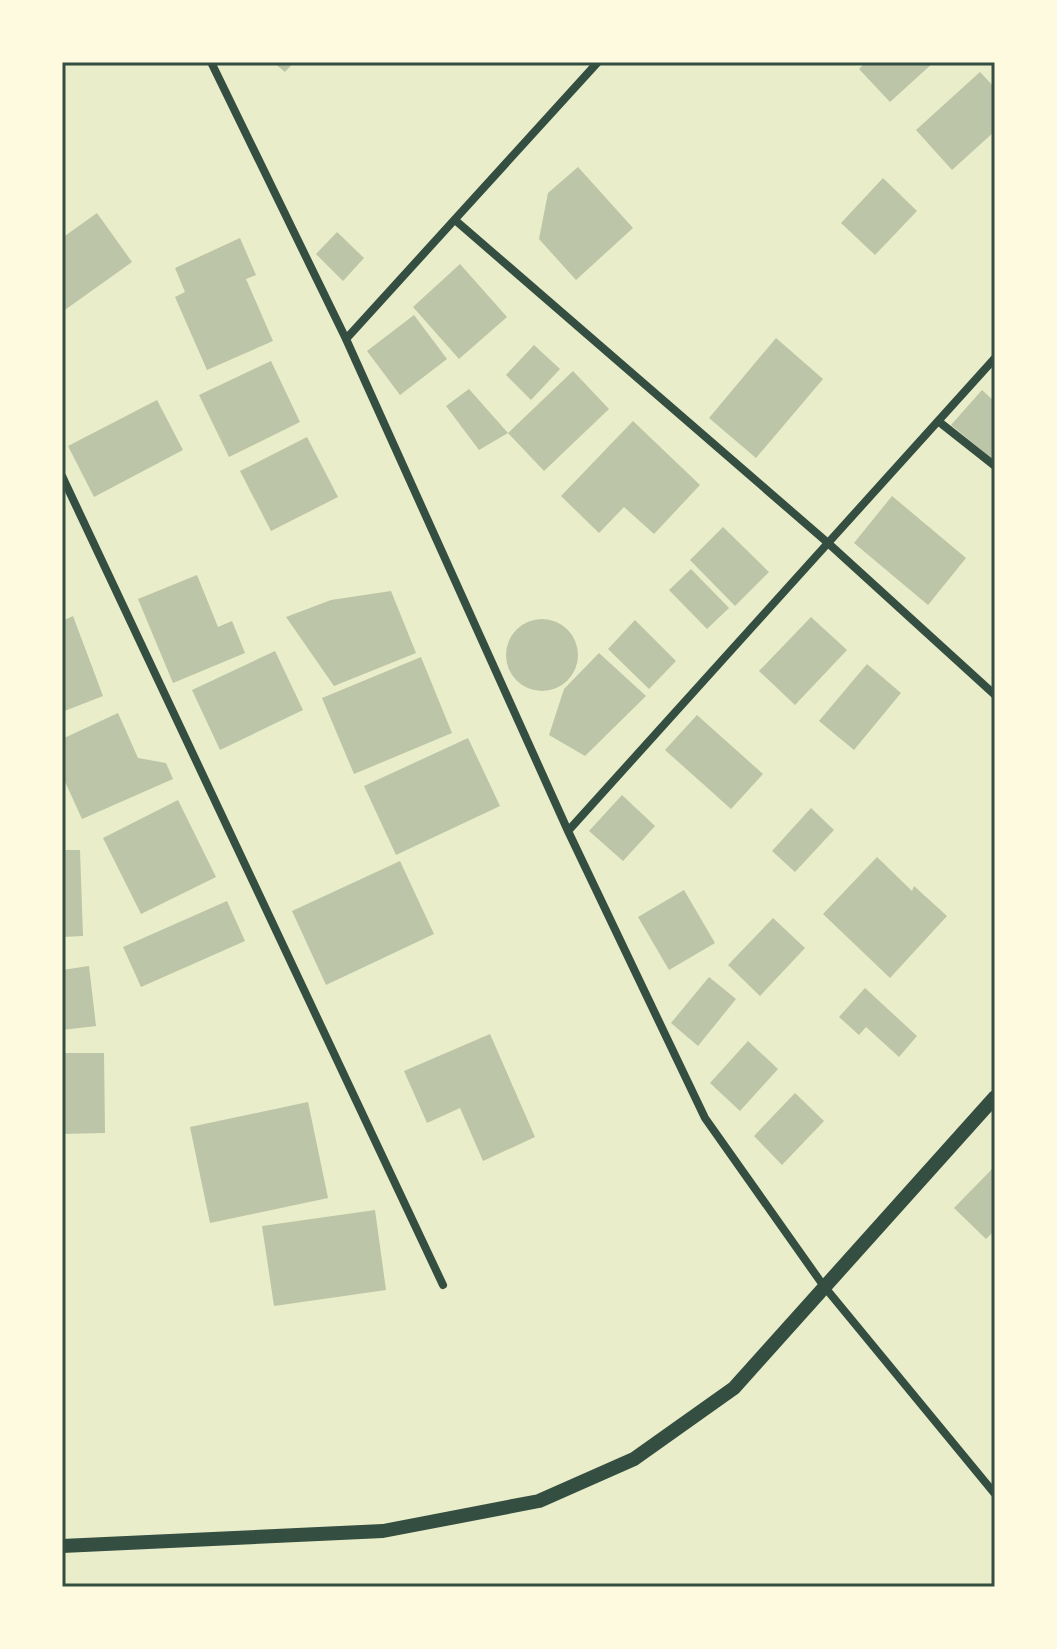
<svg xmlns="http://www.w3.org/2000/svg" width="1057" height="1649" viewBox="0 0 1057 1649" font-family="'Libre Baskerville',serif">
  <rect width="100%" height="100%" fill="#e9edc9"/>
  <path fill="#bcc5a7" d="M273,62H294L285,72Z
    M866,62H934L890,102L859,69Z
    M980,72L995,88V131L952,170L916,130Z
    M578,167L633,228L576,280L539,239L548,193Z
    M883,178L917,211L875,255L841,223Z
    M97,213L132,262L62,312V238Z
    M337,232L364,258L343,281L316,254Z
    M240,238L256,275L246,279L273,341L207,370L175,297L185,292L175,268Z
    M460,264L507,317L459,359L413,307Z
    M414,315L447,359L400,395L367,351Z
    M776,338L823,379L756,458L709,418Z
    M534,345L560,369L531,400L506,375Z
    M271,361L300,422L229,457L199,395Z
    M573,371L609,409L544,471L508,433Z
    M469,389L508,433L479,450L446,406Z
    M982,390L995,402V461L951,425Z
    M157,400L183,450L94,497L68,446Z
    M633,421L700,485L654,534L624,507L599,533L561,496Z
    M307,437L338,497L271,531L240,471Z
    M892,496L966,558L928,605L854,543Z
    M723,527L769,572L735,606L690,560Z
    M691,569L729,608L707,629L669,590Z
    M197,575L218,627L232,621L245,653L173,683L138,599Z
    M391,591L416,653L334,686L286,617L331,600Z
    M73,616L103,696L62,712V621Z
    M811,617L847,650L795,705L759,671Z
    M506 655a36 36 0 1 1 72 0a36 36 0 1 1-72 0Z
    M635,620L676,661L649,689L608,649Z
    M275,651L303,710L220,750L192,690Z
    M599,653L646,696L585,756L549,735L564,689Z
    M421,657L452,733L354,774L322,698Z
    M867,664L901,693L854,750L819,721Z
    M118,713L138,758L166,763L173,779L82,819L62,775V739Z
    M697,715L763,774L731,809L665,750Z
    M468,738L500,806L396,855L364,786Z
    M622,795L655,826L623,861L589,831Z
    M178,800L216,877L141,914L103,838Z
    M811,808L834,830L795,872L772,851Z
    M62,850H80L83,936L62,937Z
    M877,857L912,891L914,886L947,916L890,978L823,914Z
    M400,861L434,934L326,985L292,911Z
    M684,890L715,943L669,970L638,917Z
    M227,901L245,941L141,987L123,947Z
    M773,918L805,948L760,996L728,965Z
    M89,966L96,1026L62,1030V970Z
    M709,977L736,999L698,1046L671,1023Z
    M865,988L917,1036L899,1057L866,1027L859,1035L839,1017Z
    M490,1034L535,1137L483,1161L460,1108L427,1123L404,1071Z
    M748,1041L778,1069L740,1111L710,1083Z
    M62,1053H104L105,1133L62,1134Z
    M795,1093L824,1121L782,1165L754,1136Z
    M308,1102L328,1198L210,1223L190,1127Z
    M995,1166V1230L986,1239L954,1208Z
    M375,1210L386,1290L274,1306L262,1226Z"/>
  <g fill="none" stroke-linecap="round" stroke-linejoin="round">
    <path stroke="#344e41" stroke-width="8" d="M211,62L346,339L568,831L705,1118L823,1285L995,1494
      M455,220L828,543L995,695
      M346,339L598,62
      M938,421L995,466
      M62,476L443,1285
      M568,831L995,358"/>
    <path stroke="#344e41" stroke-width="14" d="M62,1546L383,1531L539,1501L634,1459L734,1388L995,1097"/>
  </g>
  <rect width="1057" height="1649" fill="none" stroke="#fefae0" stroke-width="128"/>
  <rect x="64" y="64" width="929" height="1521" fill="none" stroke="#344e41" stroke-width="3"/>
</svg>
